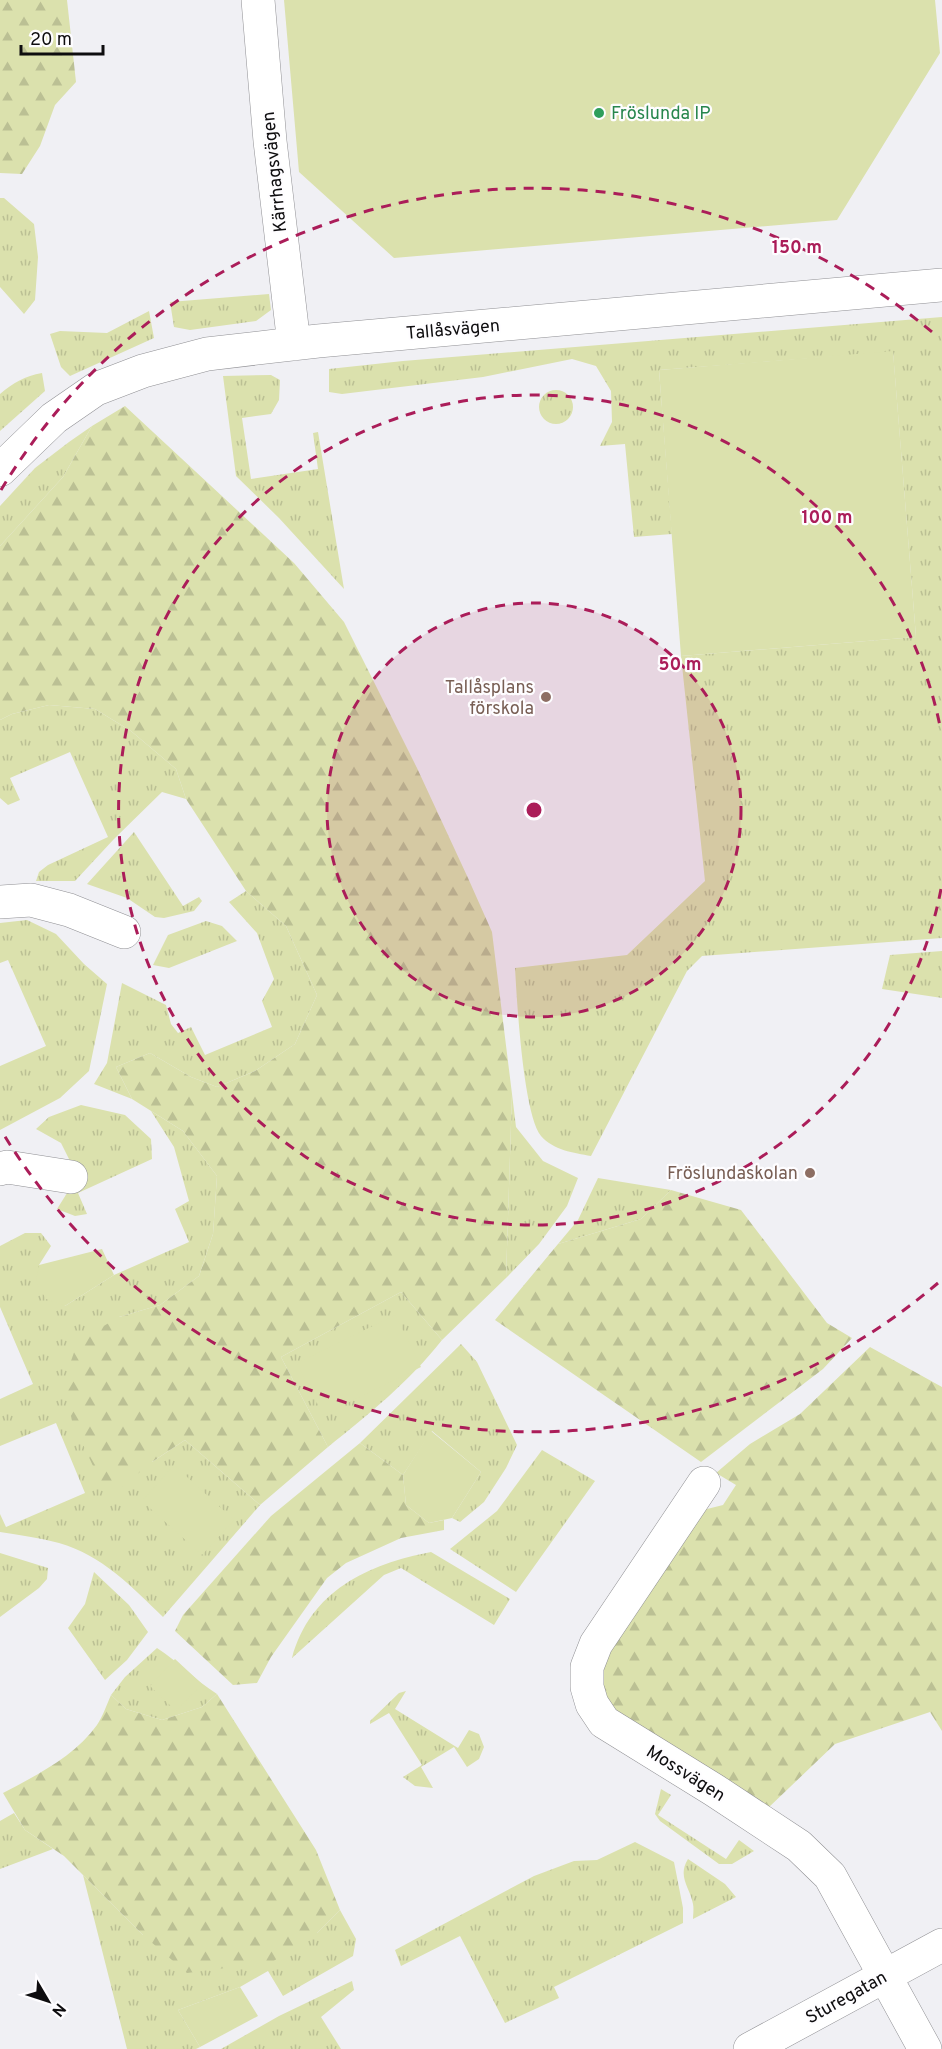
<svg xmlns="http://www.w3.org/2000/svg" width="942" height="2049" viewBox="0 0 942 2049" font-family="Overpass,sans-serif">
  <defs>
    <pattern id="grass-tufts" width="24" height="20" patternUnits="userSpaceOnUse" patternTransform="scale(1.5)"><rect width="24" height="20" fill="#dbe1ad"/><path d="M3 7l-1-3M5 7V3M7 7l1-3M15 17l-1-3M17 17v-4M19 17l1-3" fill="none" stroke="#bbc094"/></pattern>
    <pattern id="forest-firs" width="22" height="20" patternUnits="userSpaceOnUse" patternTransform="scale(1.5)"><rect width="22" height="20" fill="#dbe1ad"/><path d="M5 1l3.5 6h-7zM16 11l3.5 6h-7z" fill="#bbc094"/></pattern>
  </defs>
  <rect width="100%" height="100%" fill="#f0f0f4"/>
  <path fill="url(#grass-tufts)" d="M0,198H4L34,224L38,257L35,300L24,314L0,287Z
    M269,294L271,310L256,321L190,330L174,327L170,302Z
    M149,311L154,338L70,376L61,367L50,334L60,331L107,333Z
    M942,317V938L702,956L687,971L591,1156C574,1153 553,1150 541,1136C523,1113 517,1001 515,968L627,955L705,881L681,656L916,637L893,352L659,370L672,534L634,537L625,444L600,446L612,422L611,391L596,366L572,359L483,377L342,394L329,392V369L403,361Z
    M42,373L45,391L0,431V394C13,383 25,376 42,373Z
    M271,375L280,380L279,400L271,414L242,418L251,479L318,469L313,433L318,432L344,589L279,518L236,476L223,376Z
    M539 407a17 17 0 1 1 34 0a17 17 0 1 1-34 0Z
    M92,426L63,477L0,546V506L35,468L69,442Z
    M49,705L95,709L131,731L176,769L186,799L162,792L114,839L75,881H36L39,872L48,865L108,837L70,752L10,778L20,800L8,805L0,798V720L12,714Z
    M134,832L183,906L199,897L202,901L194,911L164,918L155,917L127,898L87,884Z
    M246,891L286,926L317,995L295,1044L255,1071L217,1087L191,1077L150,1053L116,1067L132,1099L94,1084L107,1063L122,983L166,1005L171,1024L178,1033L191,1027L205,1055L272,1027L262,1001L274,979L257,933L229,902Z
    M27,920L56,934L84,964L107,984L89,1071L60,1098L0,1130V1066L46,1046L8,960L0,963V923Z
    M206,921L222,926L237,941L169,968L153,965L168,935Z
    M942,951V998L882,989L890,955Z
    M512,1094L516,1127L543,1161L578,1178L567,1206L539,1244L506,1278Z
    M81,1105L125,1115L151,1139L152,1159L78,1193L87,1214L75,1216L57,1209L69,1190L73,1167L61,1143L36,1129L49,1117Z
    M151,1111L183,1131L217,1176L213,1234L199,1276L160,1305L119,1317L152,1462L185,1440L260,1505L163,1617C132,1587 102,1555 59,1543C40,1538 19,1535 0,1532V1514L6,1527L85,1493L56,1423L0,1446V1399L33,1384L0,1307V1246L25,1233H41L51,1246L39,1265L65,1306L114,1275L189,1242L175,1209L189,1201L174,1147Z
    M598,1178L671,1190L641,1219L558,1244L578,1220Z
    M401,1292L442,1340C409,1382 369,1414 328,1447L281,1357Z
    M461,1344L477,1362L517,1445L506,1468L484,1502L460,1522L452,1518L481,1472L432,1431L403,1475L360,1443Z
    M542,1450L595,1481L516,1592L450,1549L497,1511Z
    M431,1552L510,1599L494,1625L401,1568L384,1575L292,1658C310,1591 368,1564 431,1552Z
    M0,1553L48,1568L47,1579L39,1588L0,1617Z
    M94,1572L129,1605L148,1632L127,1660L105,1680L68,1628L85,1604Z
    M157,1648C179,1662 195,1680 217,1694L202,1707L162,1720L126,1709L111,1695L125,1677Z
    M406,1691L395,1709L458,1748L469,1730L479,1734L484,1747L479,1759L467,1767L454,1747L421,1767L433,1788L415,1786L403,1777L422,1765L389,1713L370,1724V1721L399,1693Z
    M661,1789L671,1795L658,1815L726,1859L739,1840L754,1851L732,1864H719L660,1821L655,1814Z
    M14,1813L25,1830L53,1849L0,1869V1821Z
    M635,1842L674,1862L683,1908V1923L554,1987L559,1998L505,2023L460,1936L401,1966L395,1950L534,1876L574,1861L597,1860Z
    M688,1859L725,1884L736,1897L693,1919C693,1915 694,1909 693,1904C690,1887 677,1877 688,1859Z
    M83,1875L143,1935L317,1933L340,1910L356,1939L353,1956L283,1996L268,1971L240,1987L178,2010L200,2047L196,2049H127Z
    M352,1981L354,1990L321,2017L341,2049H221L279,2016Z"/>
  <path fill="url(#forest-firs)" d="M0,0H67L76,82L55,105L40,146L22,174L0,173Z
    M125,406L294,563L344,622L417,768L468,878L492,932L512,1094L506,1278L442,1340L401,1292L281,1357L328,1447L260,1505L185,1440L152,1462L108,1498L72,1421L64,1381L78,1341L119,1317L160,1305L199,1276L213,1234L217,1176L183,1131L132,1099L116,1067L150,1053L191,1077L217,1087L255,1071L295,1044L317,995L286,926L246,891L186,799L176,769L131,731L95,709L49,705L12,714L0,720V546L63,477L92,426Z
    M671,1190L741,1210L827,1323L852,1338L823,1369L701,1462L495,1320L558,1244L641,1219Z
    M870,1347L942,1387V1731L930,1712L835,1744L767,1809L611,1710L593,1686L597,1661L695,1512L723,1505L736,1485L716,1473L750,1444L800,1414Z
    M360,1443L403,1475L406,1505L429,1523L444,1520V1530L401,1538L346,1563L327,1578L271,1657L257,1683L233,1685L175,1631L183,1615L271,1516Z
    M217,1694L316,1850L340,1910L317,1933L272,1962L187,1973L143,1935L64,1856L25,1830L3,1793C37,1775 75,1756 97,1725C103,1716 107,1704 111,1695L126,1709L162,1720L202,1707Z"/>
  <path fill="#dbe1ad" d="M284,0H935L940,53L837,220L394,258L299,172Z
    M893,351L916,637L681,656L659,370Z
    M102,1249L114,1275L65,1306L46,1299L36,1282L39,1265Z
    M395,1315L421,1367L323,1415L297,1363Z
    M431,1431L481,1472L452,1518L429,1523L406,1505L403,1475Z
    M174,1465L234,1520L202,1555L142,1501Z
    M175,1659L202,1684L176,1711L150,1686Z
    M240,1987L258,2016L200,2047L178,2010Z"/>
  <g fill="none" stroke-linecap="round" stroke-linejoin="round">
    <g stroke="#909094" stroke-width="34">
      <path id="minor" d="M258,0L270,141L294,344
        M0,470L54,418L96,389L143,371L207,354L318,341L942,285
        M0,902L31,900L69,910L124,932
        M0,1169L7,1167L71,1177
        M704,1483L596,1644L587,1667V1687L592,1704L604,1722L714,1790L799,1846L830,1876L925,2049
        M750,2049L942,1945"/>
    </g>
    <use href="#minor" stroke="#fff" stroke-width="33"/>
  </g>
  <circle cx="534" cy="810" r="207" fill="#ab1d59" fill-opacity=".12"/>
  <g fill="none" stroke="#ab1d59" stroke-width="3" stroke-dasharray="10 8">
    <circle cx="534" cy="810" r="207"/>
    <path d="M941 889A415 415 0 1 1 941 731"/>
    <path d="M938 1283A622 622 0 0 1 1 1130M1 490A622 622 0 0 1 938 337"/>
  </g>
  <circle fill="#2e9e5b" stroke="#fefdff" stroke-width="2" cx="599" cy="113" r="6"/>
  <g fill="#8d6e63" stroke="#fefdff" stroke-width="2">
    <circle cx="546" cy="697" r="6"/>
    <circle cx="810" cy="1173" r="6"/>
  </g>
  <g text-anchor="middle" stroke-width="4.5" stroke-linejoin="round" paint-order="stroke">
    <g font-size="18" fill="#27864d" stroke="#fefdff" text-anchor="start">
      <text x="611" y="119">Fröslunda IP</text>
    </g>
    <g font-size="18" fill="#0e0d0f" stroke="#fefdff">
      <text transform="translate(274 172) rotate(-96)" y="6">Kärrhagsvägen</text>
      <text transform="translate(453 329) rotate(-5)" y="6">Tallåsvägen</text>
      <text transform="translate(686 1773) rotate(32)" y="6">Mossvägen</text>
      <text transform="translate(846 1997) rotate(-29)" y="6">Sturegatan</text>
    </g>
    <g font-size="18" fill="#785e54" stroke="#fefdff" text-anchor="end">
      <text x="534" y="693">Tallåsplans<tspan x="534" dy="21">förskola</tspan></text>
      <text x="798" y="1179">Fröslundaskolan</text>
    </g>
  </g>
  <circle cx="534" cy="810" r="9" fill="#ab1d59" stroke="#fefdff" stroke-width="3"/>
  <g font-size="18" text-anchor="middle" font-weight="bold" fill="#ab1d59" stroke="#fefdff" stroke-width="4.5" stroke-linejoin="round" paint-order="stroke">
    <text x="797" y="253">150 m</text>
    <text x="827" y="523">100 m</text>
    <text x="680" y="670">50 m</text>
  </g>
  <g transform="translate(48 2001) rotate(129)" stroke="#fefdff" stroke-width="4.5" paint-order="stroke">
  <path d="M0-4.5L10 22L0 15L-10 22Z" fill="#0e0d0f"/>
  <text y="-9" font-size="16" font-weight="bold" text-anchor="middle" fill="#0e0d0f">N</text>
  </g>
  <path d="M21 45v9h82v-9" fill="none" stroke="#0e0d0f" stroke-width="3"/>
  <text x="30" y="45" font-size="18" fill="#0e0d0f" stroke="#fefdff" stroke-width="4.5" paint-order="stroke">20 m</text>
</svg>
